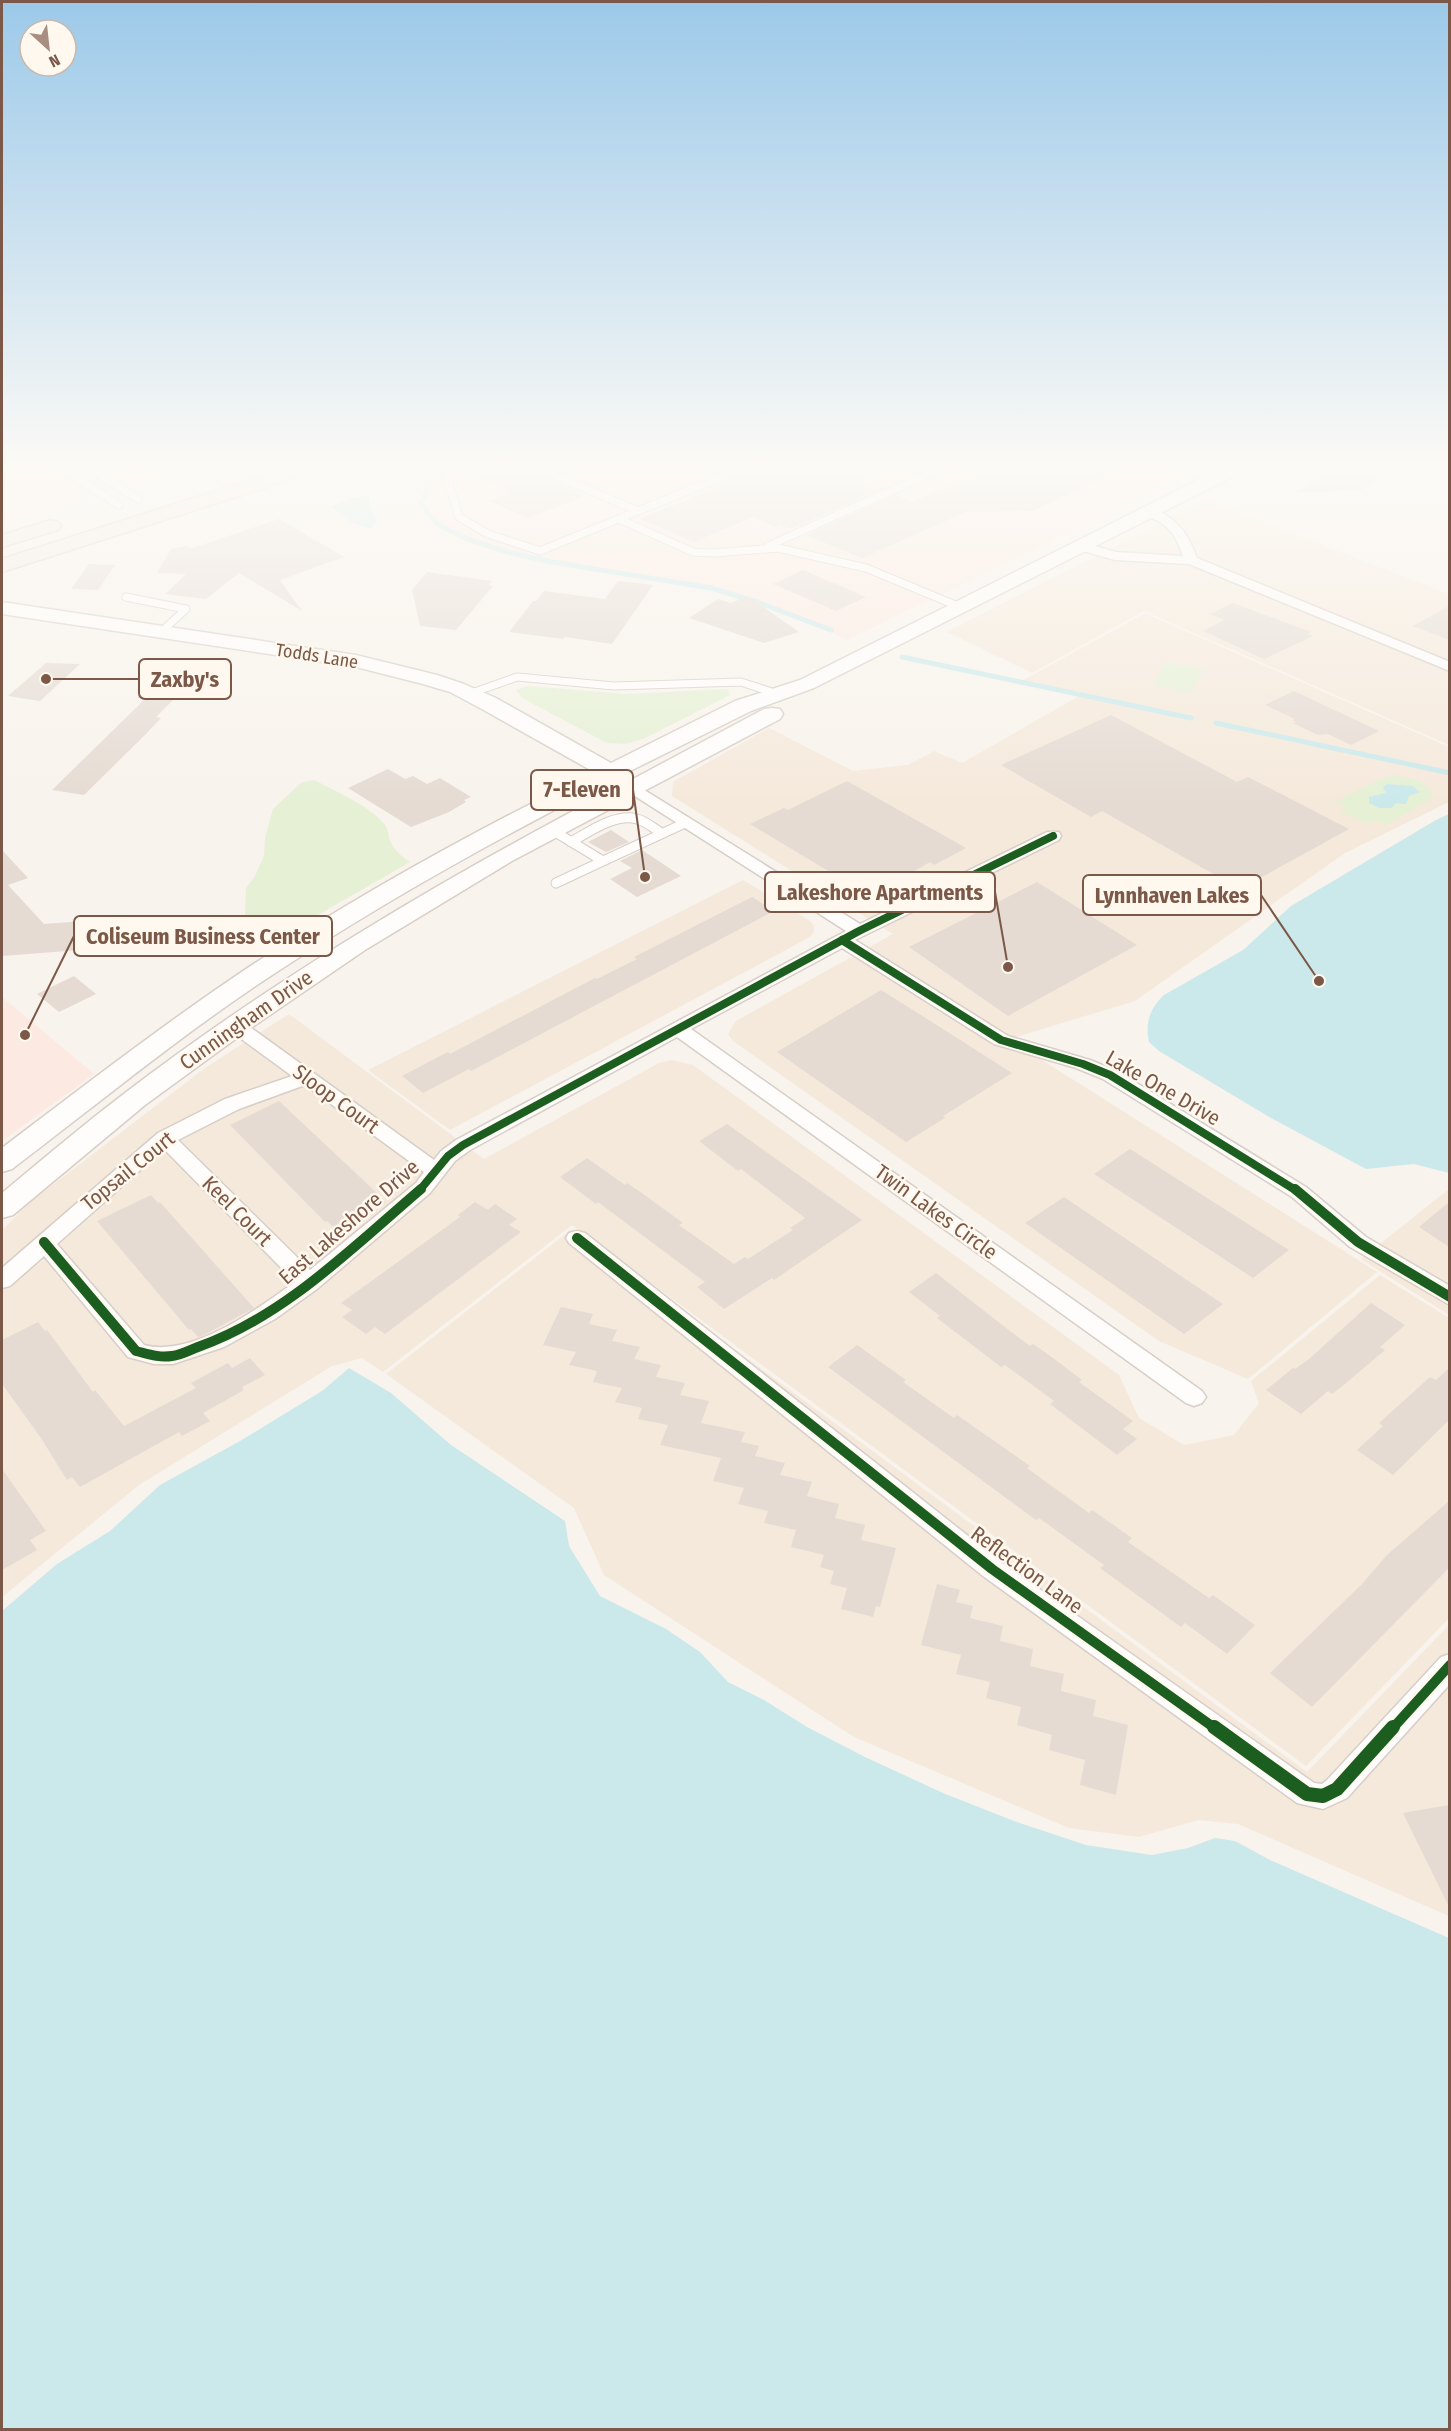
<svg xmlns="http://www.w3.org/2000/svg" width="1451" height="2431" viewBox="0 0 1451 2431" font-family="'Fira Sans Condensed',sans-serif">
  <rect width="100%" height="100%" fill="#f8f3ec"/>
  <path fill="#f5e9db" d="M1206,500L1449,594V745L1144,611L1032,673L947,632Z
    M1145,613L1449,747V802L1345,853L1135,1001L1009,1039L1377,1272L1248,1379L1159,1341L733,1041L728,1034L736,1021L893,934L672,796L673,782L769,728L853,771L908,765L934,751L962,763L1079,696L1018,683Z
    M743,880L810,921L814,926V932L810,937L450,1130L368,1070Z
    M289,1014L484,1159L659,1063L671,1060L693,1065L1119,1375L1139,1418L1184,1445L1234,1435L1259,1403L1251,1381L1380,1275L1449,1318V1618L1306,1766L572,1225L383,1372L362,1358L332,1366L139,1485L2,1597V1230L29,1203L205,1068Z
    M1449,1189V1315L1361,1259Z
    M572,1229L1307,1772L1449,1625V1916L1238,1824L1198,1820L1139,1837L1069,1828L854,1737L604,1575L574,1508L386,1374Z"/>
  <path fill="#fceae2" d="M2,464H197L2,524Z
    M421,464H1210L848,640L769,606L707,587L616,571L538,563L460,538L434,521Z
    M2,997L94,1074L2,1141Z"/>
  <path fill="#e5f0d5" d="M1165,662L1204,670L1190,693L1153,685Z
    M528,686L626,694L728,689L730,695L645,738L626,744L607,743L522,698L516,690Z
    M1393,775C1408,777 1423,779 1432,791L1431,799L1386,825L1375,820L1367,824L1340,811L1347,807L1336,801L1380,779Z
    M314,780C335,791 370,806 385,825C388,829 388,833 389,838C392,848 401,856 410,862L309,920L281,932H257L245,916L246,888L255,876L264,856L265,838L273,809L301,783Z"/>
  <path fill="#cbe9eb" d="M368,495L370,498V507L377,522L371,529L352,523L331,506L353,498Z
    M1387,784L1413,786L1420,792L1409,796L1406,804L1396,803L1392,808H1379L1369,803V797L1386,793L1383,787Z
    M1449,814V1173L1414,1164L1366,1169L1271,1118L1159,1051L1149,1042C1145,1023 1150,1008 1164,995L1243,950L1291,906L1436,820Z
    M349,1368L391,1393L451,1445L565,1521L569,1546L600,1596L666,1629L700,1652L728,1682L764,1700L807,1727L865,1757L943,1793L1014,1821L1086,1845L1152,1855L1188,1848L1215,1838L1235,1841L1270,1860L1449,1938V2429H2V1611L57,1564L110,1531L160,1485L240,1441L322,1391Z"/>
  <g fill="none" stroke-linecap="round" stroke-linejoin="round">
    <path stroke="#cbe9eb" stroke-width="5" d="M419,464L427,490L421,504L437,524L467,539L507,552L552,562L711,588L757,602L831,630
      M902,657L1191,718
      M1216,723L1450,773"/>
  </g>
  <path fill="#e5dbd3" d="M449,464H514L585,496L528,518L489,501L509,493Z
    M774,464H900L857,483L880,490L791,529L780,525L776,527L753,517L694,542L640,519Z
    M1063,464H1131L1033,511L966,512L862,558L806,535L895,495L913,502L957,482H965L1001,467L1033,478Z
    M1348,464H1407L1361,490L1292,493Z
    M279,519L344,557L280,580L302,611L239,573L206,599L165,594L186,574L157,573L171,549L187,546L190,549Z
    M89,564L115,565L98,590L71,589Z
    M803,570L866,597L836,611L773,584Z
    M427,572L493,581L489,585L493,586L456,630L420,626L412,590Z
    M618,581L653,585L612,644L565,637L563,639L509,632L533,601H536L544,591L605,599Z
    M748,596L799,632L764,643L689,618L718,599L731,603Z
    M1233,603L1311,632L1308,634L1313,636L1264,659L1203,631L1224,620L1210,614Z
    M1449,606V640L1413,626Z
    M46,663L80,664L40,701L8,696Z
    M160,676L192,681L156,717L161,718L146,734L84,795L52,790L145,699L137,698Z
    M1294,691L1379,731L1351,745L1328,734L1318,735L1293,723L1296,722L1292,720L1295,719L1265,705Z
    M1111,715L1237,782L1248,777L1349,829L1240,889L1102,811L1091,817L1001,765Z
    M388,769L405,779L413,776L427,784L440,778L471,797L464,800L466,802L449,812L411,827L348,788Z
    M847,781L966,848L934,865L930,862L870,896L750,824L784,808L788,810Z
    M611,830L629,842L606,852L588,842Z
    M2,850L28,878L8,885L44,924L84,921L80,950L2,956Z
    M642,850L681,876L637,897L610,879L632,868L620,861Z
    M1037,882L1137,945L1008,1016L909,947Z
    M752,897L774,911L471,1071L469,1069L423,1093L402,1076L448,1052L450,1054L595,978L597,979L637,959L634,957Z
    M74,976L96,994L59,1012L37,994Z
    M881,990L921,1015L1012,1073L943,1116L945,1118L906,1142L777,1052Z
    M279,1101L378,1194L385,1203L335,1229L327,1221L325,1222L230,1125Z
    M727,1124L862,1220L774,1280L772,1278L724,1309L697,1287L705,1282L598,1202L596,1204L560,1177L587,1158L625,1185L627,1183L642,1193L683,1223L679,1225L734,1264L745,1257L748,1259L793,1230L790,1228L805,1218L741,1169L738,1171L699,1141Z
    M1130,1149L1237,1217L1289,1250L1253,1278L1094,1174Z
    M151,1195L158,1203L160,1202L254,1308L202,1336L198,1337L191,1329L189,1330L97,1221Z
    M1064,1197L1172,1270L1223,1304L1184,1334L1025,1223Z
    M475,1202L488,1210L495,1204L517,1219L509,1225L521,1232L385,1334L375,1327L366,1334L342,1317L352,1310L341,1303L460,1217L458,1215Z
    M1449,1202V1247L1419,1227Z
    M936,1273L997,1321L1030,1346L1033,1344L1049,1355L1082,1380L1079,1382L1133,1421L1123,1429L1137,1439L1117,1455L1050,1404L1054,1401L1005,1365L1001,1367L937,1318L940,1316L909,1292Z
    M1371,1303L1405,1325L1380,1347L1385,1350L1345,1384L1332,1394L1328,1391L1301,1414L1266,1390L1293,1368L1295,1369L1309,1359Z
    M561,1307L593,1314L589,1324L617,1330L612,1341L640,1347L634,1359L661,1365L656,1377L685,1383L680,1395L709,1401L701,1423L745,1432L741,1442L759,1446L755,1456L785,1463L780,1475L812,1482L807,1496L839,1504L835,1518L865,1525L861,1540L896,1548L880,1607L876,1606L873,1617L841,1609L847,1588L830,1584L834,1571L820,1567L824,1555L791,1547L796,1530L764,1523L768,1511L738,1504L744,1488L713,1481L721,1458L660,1445L668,1425L638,1419L642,1408L615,1402L622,1388L593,1382L597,1371L569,1365L576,1352L543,1345Z
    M38,1322L45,1331L47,1330L93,1392L95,1390L124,1426L196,1388L191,1383L228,1363L232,1368L250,1358L265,1375L242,1387L244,1390L203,1413L210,1421L182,1436L179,1432L80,1487L72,1477L67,1480L41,1438L2,1384V1340Z
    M857,1345L906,1380L903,1382L954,1418L957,1415L1030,1466L1027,1468L1089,1513L1092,1510L1132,1538L1128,1542L1209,1598L1213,1595L1255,1625L1227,1654L1185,1623L1181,1627L1100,1568L1104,1565L1039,1518L1036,1520L828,1367Z
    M1449,1368V1420L1393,1475L1357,1450L1383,1426L1379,1423L1430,1377L1436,1380Z
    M2,1469L46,1531L30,1540L37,1550L2,1570Z
    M1449,1501V1568L1312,1707L1270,1673L1362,1584L1387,1555Z
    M937,1584L960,1590L956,1602L973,1606L970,1618L1003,1626L1000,1641L1033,1649L1030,1666L1064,1674L1061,1691L1096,1700L1093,1716L1128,1725L1116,1795L1080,1785L1085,1760L1049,1750L1052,1735L1017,1725L1021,1707L986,1698L990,1682L956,1674L961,1655L921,1645Z
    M1449,1805V1907L1403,1813Z"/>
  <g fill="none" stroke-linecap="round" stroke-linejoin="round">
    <g stroke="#d7cec8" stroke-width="9">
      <path id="lane-far1" d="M55,464L119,505
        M83,464L138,499
        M443,464L459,517L488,534L540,551L638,511
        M529,464L638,511L754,464
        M619,519L693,552L714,553L778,548L866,568L960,607
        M768,546L951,464
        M126,597L186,609L161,632
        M469,694L517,677L614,686L741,682L778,694"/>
    </g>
    <g stroke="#d7cec8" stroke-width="11">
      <path id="lane" d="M552,830L603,861L685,823
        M571,842C589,832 615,813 637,819C646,821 654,829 662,833
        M556,883L603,861"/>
    </g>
    <g stroke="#d7cec8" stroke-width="3">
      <path id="street" d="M1149,508C1175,515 1188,533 1197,558L1450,662V671L1189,564L1115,560L1076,549L1074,546L1081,542L1116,552L1183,556C1178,542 1173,530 1160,522C1154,519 1148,517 1143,512Z
        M633,783L860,924L1047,832H1059L1061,836L1059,840L855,940L1008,1036L1090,1060L1117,1071L1306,1187L1366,1237L1450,1286V1305L1350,1247L1292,1197L1103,1079L1076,1068L994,1044L842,948L691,1029L1202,1391L1206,1397L1202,1403L1194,1406L1186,1403L677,1037L470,1150L455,1161L430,1193L317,1289L275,1319L224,1347L173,1364H154L128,1357L44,1256L10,1286L2,1288V1268L158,1133L225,1099L292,1076L229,1030L227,1026L229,1022H243L434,1160L441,1151L456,1140L846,931L627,791L625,788L627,785ZM305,1085L424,1172L416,1183L310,1270L178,1140L239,1109ZM164,1149L295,1282C257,1309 192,1358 144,1345L57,1244Z
        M577,1231L585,1233L1001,1562L1314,1783L1322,1784L1327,1780L1441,1657L1450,1654V1684L1347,1798L1323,1809L1297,1803L983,1576L569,1243L566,1238L569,1233Z"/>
    </g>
    <g stroke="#d8cec7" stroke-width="3">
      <path id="secondary" d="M1230,464H1252L1250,468L814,688L751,711L626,773L633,779L764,709L772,708L780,709L783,714L780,719L512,861L365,950L245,1032L145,1105L13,1215L2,1218V1193C43,1159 83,1125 125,1093C279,975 447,877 618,787L609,782C490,842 373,908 263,981C176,1039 95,1106 12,1169L2,1172V1148C81,1088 160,1027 243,971C354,897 474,831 594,772L480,708L450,692L423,684L356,667L2,614V602L356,655L437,675L464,684L496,698L611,763L735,701L800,680Z"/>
    </g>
    <g stroke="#dad0c8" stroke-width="3">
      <path id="highway" d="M300,464H329L327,468L2,572V559Z
        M51,520L58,522L61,526L58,530L2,547V535Z"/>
    </g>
    <use href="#lane-far1" stroke="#fefdfc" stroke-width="7"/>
    <use href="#lane" stroke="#fefdfc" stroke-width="9"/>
    <use href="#street" fill="#fefdfc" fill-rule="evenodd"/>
    <use href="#secondary" fill="#fefdfc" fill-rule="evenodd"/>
    <use href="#highway" fill="#f2e8e4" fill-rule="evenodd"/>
    <g stroke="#fff8ee" stroke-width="10">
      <path id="cycleway-far2" d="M842,940L1001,1040L1083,1064L1110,1075L1297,1191
        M419,1191L448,1156L463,1145L859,931L1053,836"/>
    </g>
    <g stroke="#fff8ee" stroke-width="14">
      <path id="cycleway-far1" d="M1295,1189L1358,1242L1450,1297
        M577,1238L992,1569L1216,1729
        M44,1242L136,1351C148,1354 159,1358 172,1356C181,1355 190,1350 198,1347C284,1317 353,1247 421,1189
        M1392,1729L1450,1665"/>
    </g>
    <g stroke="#fff8ee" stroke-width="17">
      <path id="cycleway" d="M1214,1727L1307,1794L1323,1796L1337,1789L1393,1727"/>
    </g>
    <use href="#cycleway-far2" stroke="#1b5e20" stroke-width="8"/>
    <use href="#cycleway-far1" stroke="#1b5e20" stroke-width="10"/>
    <use href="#cycleway" stroke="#1b5e20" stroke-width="14"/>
  </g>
  <linearGradient id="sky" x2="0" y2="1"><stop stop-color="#9cc9e9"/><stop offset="0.58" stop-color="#fcfaf6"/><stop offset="1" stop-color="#fcfaf6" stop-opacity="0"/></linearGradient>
  <rect width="1451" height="805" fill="url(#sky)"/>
  <g text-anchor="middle" stroke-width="5" stroke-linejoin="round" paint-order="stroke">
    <g font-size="18" fill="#7b5847" stroke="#fff8ee">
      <text transform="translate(317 656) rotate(9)" y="6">Todds Lane</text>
    </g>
    <g font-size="21" fill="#7b5847" stroke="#fff8ee">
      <text transform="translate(246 1020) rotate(-35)" y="7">Cunningham Drive</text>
      <text transform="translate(1163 1088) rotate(30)" y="7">Lake One Drive</text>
      <text transform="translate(336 1099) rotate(36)" y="7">Sloop Court</text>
      <text transform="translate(128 1171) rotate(-39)" y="7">Topsail Court</text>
      <text transform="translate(237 1211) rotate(45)" y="7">Keel Court</text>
      <text transform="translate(936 1212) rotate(36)" y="7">Twin Lakes Circle</text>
      <text transform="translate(349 1222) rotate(-41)" y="7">East Lakeshore Drive</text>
      <text transform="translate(1027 1570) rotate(36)" y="7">Reflection Lane</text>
    </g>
  </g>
  <path fill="none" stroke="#7b5847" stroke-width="2" d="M46 679L139 679M645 877L633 790M1008 967L995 892M1319 981L1261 895M25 1035L74 936"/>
  <g fill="#7b5847" stroke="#fff8ee" stroke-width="2">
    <circle cx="46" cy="679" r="6"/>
    <circle cx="645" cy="877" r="6"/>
    <circle cx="1008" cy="967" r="6"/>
    <circle cx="1319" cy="981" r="6"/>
    <circle cx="25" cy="1035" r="6"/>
  </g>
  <g fill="#fff8ee" stroke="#7b5847" stroke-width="2">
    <rect x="139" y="659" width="92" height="40" rx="6"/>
    <rect x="531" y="770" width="102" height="40" rx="6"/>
    <rect x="765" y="872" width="230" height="40" rx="6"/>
    <rect x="1083" y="875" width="178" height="40" rx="6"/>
    <rect x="74" y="916" width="258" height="40" rx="6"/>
  </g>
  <g font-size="22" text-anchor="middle" font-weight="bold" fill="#7b5847">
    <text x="185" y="687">Zaxby's</text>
    <text x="582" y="797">7-Eleven</text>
    <text x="880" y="900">Lakeshore Apartments</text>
    <text x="1172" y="903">Lynnhaven Lakes</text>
    <text x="203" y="944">Coliseum Business Center</text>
  </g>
  <rect width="1451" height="2431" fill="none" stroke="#7b5847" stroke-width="6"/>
  <g transform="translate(48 48) rotate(153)"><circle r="28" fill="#fff8ee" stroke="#cab8ab" stroke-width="1.5"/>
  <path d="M0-4.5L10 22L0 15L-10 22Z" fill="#a78e81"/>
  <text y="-9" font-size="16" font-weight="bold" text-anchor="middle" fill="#7b5847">N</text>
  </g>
</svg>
